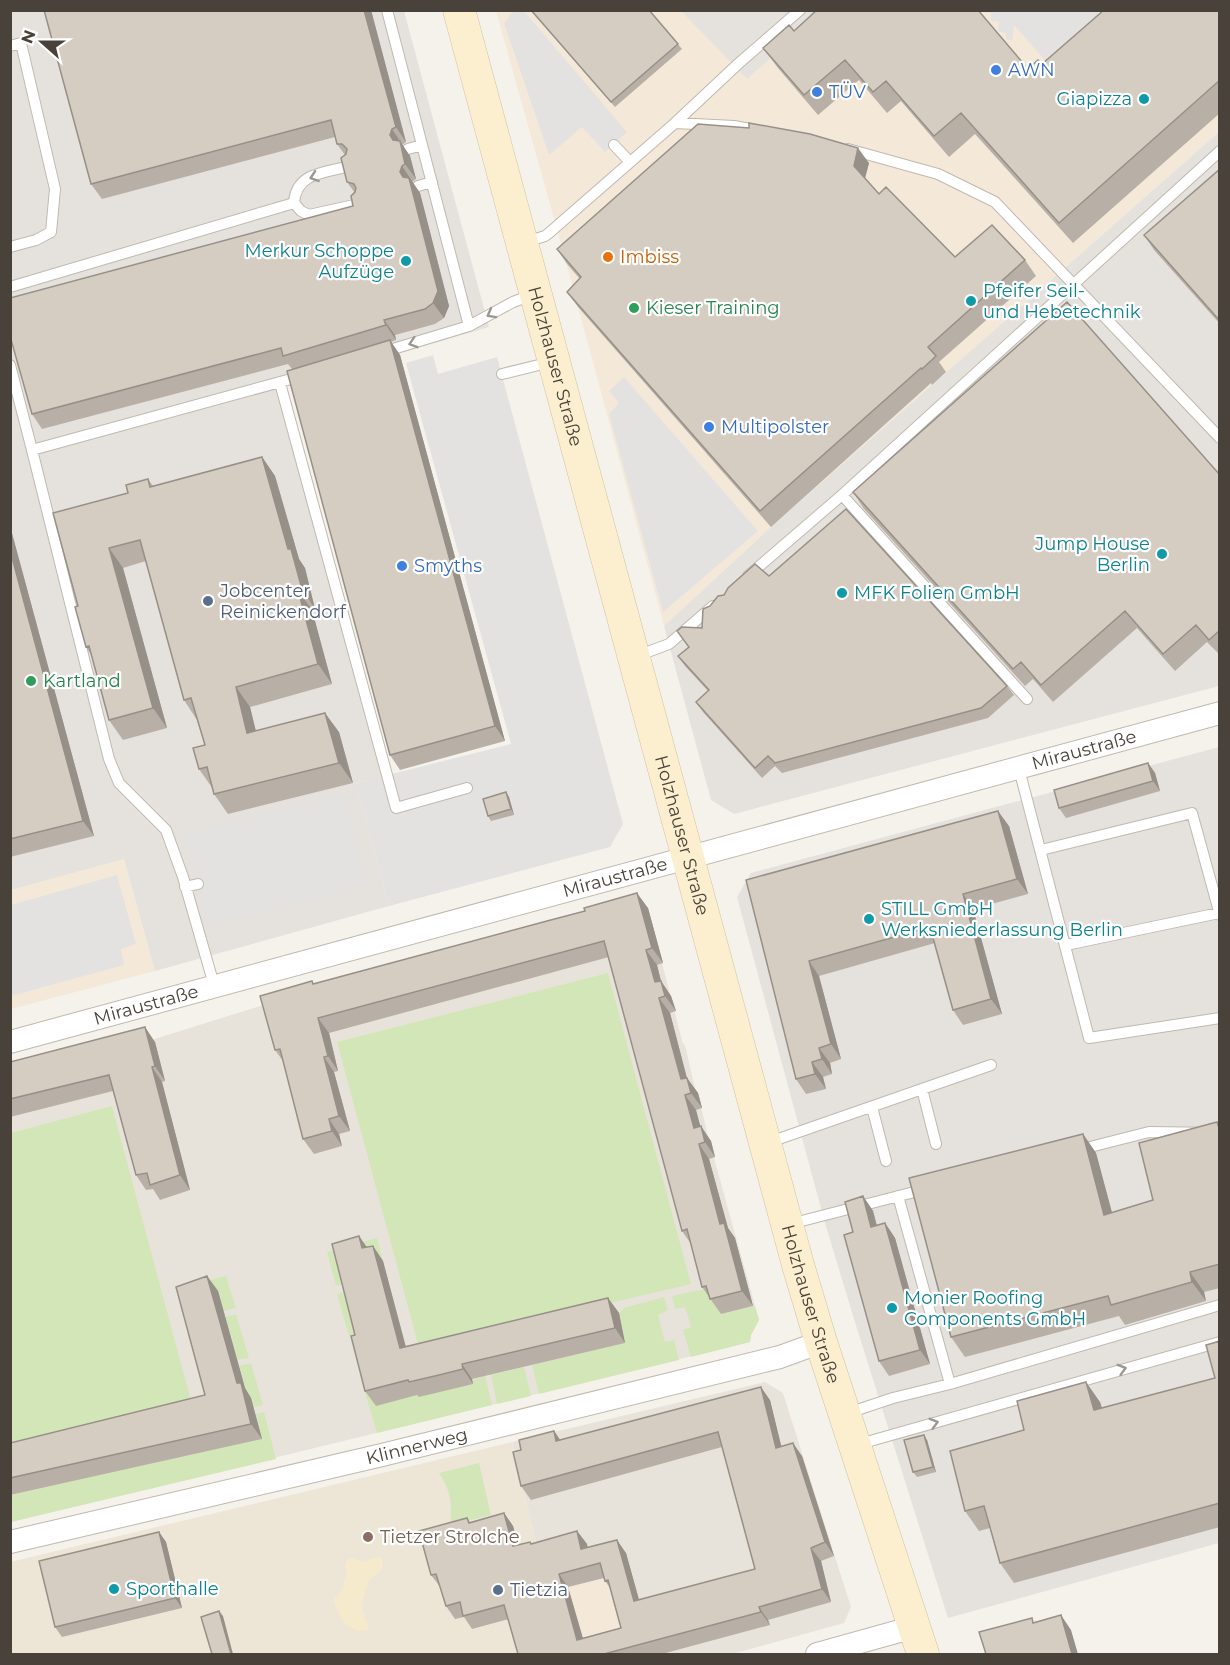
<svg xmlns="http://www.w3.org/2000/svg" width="1230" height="1665" viewBox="0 0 1230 1665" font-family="Montserrat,sans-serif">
  <rect width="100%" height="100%" fill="#f5f2ec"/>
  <path fill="#e8e3da" d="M638,904L648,909L683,1044L685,1045L696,1093H698L709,1141L715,1157L714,1158L759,1320L751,1335L750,1342L11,1522V1080L94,1058L260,1006Z
    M765,1382L783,1393L851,1607L844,1623L732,1654H654L539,1555L512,1442Z"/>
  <path fill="#f4e8d9" d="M496,11H681L747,79L825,11H1219V132L771,527L664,626L560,240Z
    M124,859L155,971L11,1009V890Z
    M626,1553L654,1654H567L545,1575Z"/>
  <path fill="#e5e1dd" d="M11,11H404L489,327L282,388L385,776L356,783L389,906L155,971L124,859L11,890Z
    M681,11H825L747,79Z
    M1219,132V686L734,814L711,800L664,626L771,527Z
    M1219,747V1543L948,1618L854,1319L825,1223L737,897L751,873Z"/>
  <path fill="#ede6d7" d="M512,1442L539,1555L567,1654H11L10,1562Z"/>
  <path fill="#d3e6b8" d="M608,973L691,1284L419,1348L337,1042Z
    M112,1106L191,1401L11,1448V1133Z
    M377,1238L383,1261C364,1266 355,1281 336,1286L327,1252Z
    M226,1276L236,1308L223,1311L198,1283Z
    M709,1288L721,1314L755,1306L759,1320L751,1335L750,1342L691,1357L683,1330L691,1327L685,1307L675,1309L672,1296Z
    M350,1291L361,1331L349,1336L337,1294Z
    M664,1297L668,1310L658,1315L665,1342L674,1340L679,1360L539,1394L532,1365L625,1343L619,1313L624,1308Z
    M236,1314L249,1358L237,1360L225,1317Z
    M251,1363L263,1405L254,1407L251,1398H248L239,1366Z
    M524,1367L531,1396L497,1404L491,1375Z
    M485,1376L492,1405L377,1433L364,1389L373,1387L418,1395L419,1397Z
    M264,1412L276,1459L11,1522L10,1495L261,1439L256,1414Z
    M479,1463L491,1515L451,1525C451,1502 452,1493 439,1473Z"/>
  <path fill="#f5eacb" d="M377,1557H381L383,1567L381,1571L369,1580L364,1596L362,1608L369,1630L360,1631L348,1626L343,1622L334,1603L335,1597L340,1593L347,1574L345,1565L347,1560L352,1558L363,1562Z"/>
  <path fill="#e4e2e0" d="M983,10L1130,11L1059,76L1014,25L1012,40L1006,39V33L998,31L999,22L991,21V13L983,12Z
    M513,11H524L627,132L605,152L582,127L549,155L504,23Z
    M433,355L438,374L497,357L623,824L610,847L389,906L356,783L511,744L406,363Z
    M624,377L758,531L663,612L609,414L619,403L609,391Z
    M343,795L366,886L208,925L185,834Z
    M117,875L136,944L121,949L124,965L11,996V905Z"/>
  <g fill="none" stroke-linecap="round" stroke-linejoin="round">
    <g stroke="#c0b9af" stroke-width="12">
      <path id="service" d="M387,10L469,326
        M10,46L21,43L55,189L51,232L36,240L10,247
        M675,123L734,126L756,130
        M614,145L630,162
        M408,149L422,145
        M848,149L938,174L995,202L1220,438
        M350,166C325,173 296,172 294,203L301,211L309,215L359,204
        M418,186L432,182
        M523,243L545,236L549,233L675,123L738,64L800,10
        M10,287L294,203
        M383,352L469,326L513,302L532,295
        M10,365L32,450
        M502,374L551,362
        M280,383L396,808L467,788
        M842,495L1027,699
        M748,576L842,495L1220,151
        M637,656L669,644L713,606
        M1019,769L1089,1038L1220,1018
        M1041,850L1192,813L1220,915
        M185,887L198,884
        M1066,945L1219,913
        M214,985L183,877L166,830L119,783L109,759L32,450L302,376
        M922,1089L936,1144
        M872,1107L886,1161
        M767,1143L991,1065
        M1078,1150L1149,1132L1220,1133
        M898,1196L950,1384
        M790,1224L926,1189
        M848,1413L893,1398L950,1384L1220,1305
        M856,1445L1220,1342"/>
    </g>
    <g stroke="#c0b9af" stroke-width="24">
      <g id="minor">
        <path id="s1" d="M10,1042L1220,713"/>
        <path id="s2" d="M10,1542L382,1455L780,1357L821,1342"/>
        <path d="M817,1654L914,1627"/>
      </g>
    </g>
    <g stroke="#d1c29e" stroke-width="33">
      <g id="secondary">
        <path id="s3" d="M459,10L798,1265L821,1342L923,1654"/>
      </g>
    </g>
    <use href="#service" stroke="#fff" stroke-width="10"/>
    <use href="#minor" stroke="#fff" stroke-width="22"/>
    <use href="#secondary" stroke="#fbefcf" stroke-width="32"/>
  </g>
  <path fill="#b8b0a7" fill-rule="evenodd" d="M371,10L406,142L402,145L410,156L416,179L412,182L420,193L449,306L444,318L435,324L395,335L396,340L391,342L400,355L505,741L400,770L390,755L292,369L288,364L42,429L32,414L353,206L355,193L347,182L345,155L337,144L335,137L102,199L91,184Z
    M530,10H649L682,49L615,107Z
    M1220,10V113L1073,243L975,134L949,157L901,101L887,113L859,80L818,115L778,68L763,48L794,31L1028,69Z
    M869,163L865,179L879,194L955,257L1025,260L1036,276L939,362L946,372L932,385L931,383L771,527L578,307L567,292L580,279L567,264L557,249Z
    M1220,169V324L1154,250L1144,235Z
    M262,457L275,476L299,559L305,568L315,609L312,610L332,684L250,707L256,731L339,732L353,783L228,814L214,794L213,789L199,769L205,745L197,720L184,700L146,561L123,568L167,728L123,740L109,720L92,656L86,647L78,606L128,493L148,479L153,486Z
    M1220,475V655L1207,642L1175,671L1137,628L1053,702L1033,679L1025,686L864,509L853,492Z
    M10,526L94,836L10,857Z
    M769,576L1007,686L1014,695L988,718L782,773L775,766L762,778L703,712L696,702L708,691L685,666L678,656L689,647L677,631L702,628L724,595Z
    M1148,763L1155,773L1160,791L1066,818L1059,808Z
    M506,792L509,797L514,815L491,821L488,816Z
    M1009,826L1028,894L973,909L1002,1014L963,1025L953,1010L935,943L819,976L841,1059L830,1063L832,1074L823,1077L826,1089L806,1094L796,1079L746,880Z
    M648,908L663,963L657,965L661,981L671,996L676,1011L670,1013L687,1078L698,1093L702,1108L696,1110L700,1127L711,1141L715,1157L709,1159L728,1228L735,1238L753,1306L721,1314L702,1287L691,1244L682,1231L609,957L329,1033L338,1071L334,1072L350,1131L339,1134L342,1146L314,1154L303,1139L283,1061L275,1050L314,984Z
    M155,1042L165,1081L162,1082L190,1190L160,1200L153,1189L146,1190L136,1175L113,1091L10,1117V1062Z
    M1217,1122L1220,1126V1288L1204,1292L1206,1301L1125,1325L1119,1316L965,1357L951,1337L1083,1134L1096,1153L1112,1213L1153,1200Z
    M863,1196L873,1211L877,1226L885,1223L895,1238L930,1364L889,1376L879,1361L853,1232Z
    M359,1236L367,1247L373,1246L383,1261L406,1347L608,1298L619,1313L625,1343L472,1379L473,1384L419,1397L417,1395L376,1406L365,1391L355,1335Z
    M207,1276L218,1291L245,1388L251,1398L262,1439L10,1495V1443L205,1395Z
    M1220,1341V1527L1014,1583L1000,1563L990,1528L979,1531L965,1511L1024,1430L1100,1402L1102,1408L1215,1378Z
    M770,1400L781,1447L802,1456L834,1556L821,1561L831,1602L768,1620L770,1625L662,1654H518L509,1619L472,1629L464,1617L455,1619L446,1606L441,1588L431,1575L467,1518L470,1522L504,1513L513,1526L518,1545L532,1544L577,1531L587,1544V1548L626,1553L639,1600L755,1569L722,1447L531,1500L521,1486V1450L554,1431L560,1440ZM604,1578L605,1581L610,1588L621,1628L583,1638L568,1587Z
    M927,1440L936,1472L917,1477L913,1472Z
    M159,1532L166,1542L182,1608L62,1637L55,1627Z"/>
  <path fill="#969088" d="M364,10H371L406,142L396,127Z
    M392,129L410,156L416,179L405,164L390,135Z
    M858,148L869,163L864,181L854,166Z
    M402,166L420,193L449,306L444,318L433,303L400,172Z
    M384,320L395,335L396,340L386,325Z
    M390,340L400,355L505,741L495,726Z
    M262,457L275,476L299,559L305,568L315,609L302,589L288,549Z
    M10,526L94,836L83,821L10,550Z
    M109,548L123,568L167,728L153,708Z
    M298,590L312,610L332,684L318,664Z
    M236,687L250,707L261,753L247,733Z
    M325,713L339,732L353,783L339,763Z
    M1148,763L1155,773L1160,791L1153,781Z
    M506,792L509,797L514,815L511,809Z
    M998,811L1009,826L1028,894L1017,879Z
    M637,893L648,908L663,963L652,948Z
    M963,894L973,909L1002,1014L991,999Z
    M646,950L657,965L665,997L655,982Z
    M809,961L819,976L841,1059L831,1044Z
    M661,981L671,996L676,1011L665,996Z
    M659,998L670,1013L691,1094L681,1079Z
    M318,1018L329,1033L338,1071L328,1056Z
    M145,1027L155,1042L165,1081L155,1066Z
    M819,1048L830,1063L832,1074L822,1059Z
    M324,1057L334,1072L350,1131L339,1116Z
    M812,1062L823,1077L826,1089L815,1074Z
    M152,1067L162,1082L190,1190L180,1175Z
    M687,1078L698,1093L702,1108L691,1093Z
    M685,1095L696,1110L705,1143L694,1128Z
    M329,1119L339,1134L342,1146L332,1131Z
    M701,1126L711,1141L715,1157L705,1142Z
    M1083,1134L1096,1153L1118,1235L1104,1215Z
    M699,1144L709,1159L728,1228L735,1238L753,1306L742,1291L720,1224Z
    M863,1196L873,1211L881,1242L871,1227Z
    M885,1223L895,1238L930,1364L920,1350Z
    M359,1236L369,1251L362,1248Z
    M373,1246L383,1261L410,1363L400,1348Z
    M1190,1272L1204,1292L1206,1301L1192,1282Z
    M207,1276L218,1291L245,1388L251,1398L262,1439L251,1424L237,1383Z
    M608,1298L619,1313L625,1343L615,1328Z
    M462,1364L472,1379L473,1384L463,1369Z
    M1086,1382L1100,1402L1108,1430L1094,1410Z
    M761,1387L770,1400L785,1461L776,1448Z
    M554,1431L563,1444L556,1441Z
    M924,1435L927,1440L936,1472L933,1467Z
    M793,1443L802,1456L834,1556L825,1542Z
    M504,1513L513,1526L523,1559L513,1546Z
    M577,1531L587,1544L591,1563L581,1549Z
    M159,1532L166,1542L182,1608L175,1598Z
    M617,1540L626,1553L643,1614L634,1601Z
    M811,1548L821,1561L831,1602L822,1589Z
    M559,1574L568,1587L587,1653L577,1640Z
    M759,1607L768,1620L770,1625L761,1612Z
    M219,1611L223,1616L233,1654H231Z
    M1061,1615L1071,1630L1078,1654H1072Z"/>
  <path fill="#d6cdc2" stroke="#969088" stroke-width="1.5" fill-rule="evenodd" d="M44,10H364L396,127L392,129L390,135L393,140L400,141L405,164L402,166L400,172L403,177L409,178L438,291L433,303L425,309L384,320L386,325L283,356L281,348L32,414L10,336V298L353,206L351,196L355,192L356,188L354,184L347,182L341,158L346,154L347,149L342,144H337L331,120L91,184Z
    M531,10H649L678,44L611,102Z
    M817,10H978L1028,69L1038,60L1042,64L1104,10H1220V80L1059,223L961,113L934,136L886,81L873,92L845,60L804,95L763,48L789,25L794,31Z
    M749,123L810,134L858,148L854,166L879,194L886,187L955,257L992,225L1025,260L928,347L936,356L922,369L921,368L760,511L567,292L581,277L557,249L698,124L749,128Z
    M1220,169V321L1144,235Z
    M1067,302L1220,475V630L1209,640L1196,625L1163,654L1125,611L1041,685L1021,662L1013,669L853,492Z
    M390,340L495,726L390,755L287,371Z
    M262,457L288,549H291L302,589L298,590L318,664L236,687L247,733L325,713L339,763L214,794L207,767L199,769L193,748L205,745L191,698L184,700L140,540L109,548L153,708L109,720L89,646L86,647L75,607L78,606L53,513L128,493L126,485L148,479L150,487Z
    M846,509L1007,686L981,708L775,763L768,756L755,768L696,702L709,690L678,656L689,647L677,631L682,627L702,628L703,609L710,606L718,596L724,595L728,588L755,564L769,576Z
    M10,550L83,821L10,839Z
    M1148,763L1153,781L1059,808L1054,790Z
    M506,792L511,809L488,816L483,799Z
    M998,811L1017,879L963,894L991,999L953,1010L930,927L809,961L831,1044L819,1048L822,1059L812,1062L815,1074L796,1079L746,880Z
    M637,893L652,948L646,950L655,982L661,981L665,996L659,998L681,1079L687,1078L691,1093L685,1095L694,1128L701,1126L705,1142L699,1144L720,1224L724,1223L742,1291L710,1299L706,1286L702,1287L687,1229L682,1231L604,941L318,1018L328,1056L324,1057L339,1116L329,1119L332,1131L303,1139L280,1049L275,1050L260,996L312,981L313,984L547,921L585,911L584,908Z
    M145,1027L155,1066L152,1067L180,1175L150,1185L147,1173L136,1175L109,1075L10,1099V1062Z
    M1217,1122L1220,1131V1264L1190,1272L1192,1282L1111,1305L1108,1296L951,1337L909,1178L1083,1134L1104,1215L1153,1200L1139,1143Z
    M863,1196L871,1227L885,1223L920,1350L879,1361L844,1235L853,1232L845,1202Z
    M359,1236L362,1248L373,1246L400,1348L608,1298L615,1328L462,1364L463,1369L439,1375L409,1382L408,1380L365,1391L351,1336L355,1335L332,1244Z
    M207,1276L237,1383H241L251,1424L10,1478V1443L205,1395L176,1287Z
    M1220,1341V1503L1000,1563L984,1506L965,1511L950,1451L1024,1430L1017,1401L1086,1382L1094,1410L1215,1378L1206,1345Z
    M761,1387L776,1448L793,1443L825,1542L811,1548L822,1589L759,1607L761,1612L604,1654H518L504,1605L463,1616L460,1602L446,1606L436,1574L431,1575L419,1531L467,1518L469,1523L504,1513L513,1546L530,1542L531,1544L577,1531L581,1549L617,1540L634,1601L755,1569L718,1432L521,1486L513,1452L521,1450L519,1440L554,1431L556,1441ZM600,1563L605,1581L608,1580L621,1628L577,1640L559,1574Z
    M924,1435L933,1467L913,1472L904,1440Z
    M159,1532L175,1598L55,1627L39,1561Z
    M219,1611L231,1654H212L201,1617Z
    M1061,1615L1072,1654H986L979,1632L1032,1618L1033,1623Z"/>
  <defs><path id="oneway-chevron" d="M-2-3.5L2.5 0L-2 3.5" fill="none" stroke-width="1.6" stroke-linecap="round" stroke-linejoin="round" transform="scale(1.5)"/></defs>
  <g stroke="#9b9793">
    <use href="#oneway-chevron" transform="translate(314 177) rotate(161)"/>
    <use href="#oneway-chevron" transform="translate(491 314) rotate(151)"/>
    <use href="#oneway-chevron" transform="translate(413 343) rotate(163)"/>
    <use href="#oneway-chevron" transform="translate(1122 1369) rotate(-16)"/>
    <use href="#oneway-chevron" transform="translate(934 1423) rotate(-16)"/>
  </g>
  <g fill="#3f7fe0" stroke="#fff" stroke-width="2">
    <circle cx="996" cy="70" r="6"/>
    <circle cx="817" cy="92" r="6"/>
    <circle cx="709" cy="427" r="6"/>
    <circle cx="402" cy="566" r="6"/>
  </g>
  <g fill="#0f9aa8" stroke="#fff" stroke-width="2">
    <circle cx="1144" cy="99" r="6"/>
    <circle cx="406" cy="261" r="6"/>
    <circle cx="971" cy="301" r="6"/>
    <circle cx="1162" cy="554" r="6"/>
    <circle cx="842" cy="593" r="6"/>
    <circle cx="869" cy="919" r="6"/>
    <circle cx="892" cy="1308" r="6"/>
    <circle cx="114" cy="1589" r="6"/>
  </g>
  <circle fill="#e8710a" stroke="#fff" stroke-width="2" cx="608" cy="257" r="6"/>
  <g fill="#2e9e5b" stroke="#fff" stroke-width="2">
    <circle cx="634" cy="308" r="6"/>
    <circle cx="31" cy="681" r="6"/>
  </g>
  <g fill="#5c6f8a" stroke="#fff" stroke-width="2">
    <circle cx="208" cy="601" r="6"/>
    <circle cx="498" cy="1590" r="6"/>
  </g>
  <circle fill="#8d6e63" stroke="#fff" stroke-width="2" cx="368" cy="1537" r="6"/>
  <g text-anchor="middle" stroke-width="4.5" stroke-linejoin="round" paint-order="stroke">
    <g font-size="18" fill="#366cbe" stroke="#fff" text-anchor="start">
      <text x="1008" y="76">AWN</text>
      <text x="829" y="98">TÜV</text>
      <text x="721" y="433">Multipolster</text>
      <text x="414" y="572">Smyths</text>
    </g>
    <g font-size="18" fill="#0d838f" stroke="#fff" text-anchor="start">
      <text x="1132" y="105" text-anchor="end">Giapizza</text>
      <text x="394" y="257" text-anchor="end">Merkur Schoppe<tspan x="394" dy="21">Aufzüge</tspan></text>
      <text x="983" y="297">Pfeifer Seil-<tspan x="983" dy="21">und Hebetechnik</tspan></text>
      <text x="1150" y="550" text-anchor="end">Jump House<tspan x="1150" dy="21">Berlin</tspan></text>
      <text x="854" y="599">MFK Folien GmbH</text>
      <text x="881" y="915">STILL GmbH<tspan x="881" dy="21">Werksniederlassung Berlin</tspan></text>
      <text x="904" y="1304">Monier Roofing<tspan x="904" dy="21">Components GmbH</tspan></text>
      <text x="126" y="1595">Sporthalle</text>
    </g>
    <g font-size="18" fill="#c56008" stroke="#fff" text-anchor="start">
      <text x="620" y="263">Imbiss</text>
    </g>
    <g font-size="18" fill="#27864d" stroke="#fff" text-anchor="start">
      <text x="646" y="314">Kieser Training</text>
      <text x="43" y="687">Kartland</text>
    </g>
    <g font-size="18" fill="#49423a" stroke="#fff">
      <text dy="6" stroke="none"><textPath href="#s3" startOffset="369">Holzhauser Straße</textPath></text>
      <text dy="6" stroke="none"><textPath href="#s1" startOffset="1113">Miraustraße</textPath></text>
      <text dy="6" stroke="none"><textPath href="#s3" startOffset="855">Holzhauser Straße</textPath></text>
      <text dy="6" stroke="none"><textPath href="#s1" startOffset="627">Miraustraße</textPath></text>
      <text dy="6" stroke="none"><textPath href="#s1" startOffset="141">Miraustraße</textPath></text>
      <text dy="6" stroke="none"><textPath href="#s3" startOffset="1341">Holzhauser Straße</textPath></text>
      <text dy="6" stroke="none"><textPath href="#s2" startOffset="418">Klinnerweg</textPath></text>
    </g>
    <g font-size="18" fill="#4e5e75" stroke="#fff" text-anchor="start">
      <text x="220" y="597">Jobcenter<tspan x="220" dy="21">Reinickendorf</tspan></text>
      <text x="510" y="1596">Tietzia</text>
    </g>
    <g font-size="18" fill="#785e54" stroke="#fff" text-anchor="start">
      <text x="380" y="1543">Tietzer Strolche</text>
    </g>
  </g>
  <rect width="1230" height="1665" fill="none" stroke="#49423a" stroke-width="24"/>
  <g transform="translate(42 42) rotate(291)" stroke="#ffffff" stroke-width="4.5" paint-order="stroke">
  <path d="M0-4.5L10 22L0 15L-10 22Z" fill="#49423a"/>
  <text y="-9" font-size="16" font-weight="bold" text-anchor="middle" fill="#49423a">N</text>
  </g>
</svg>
